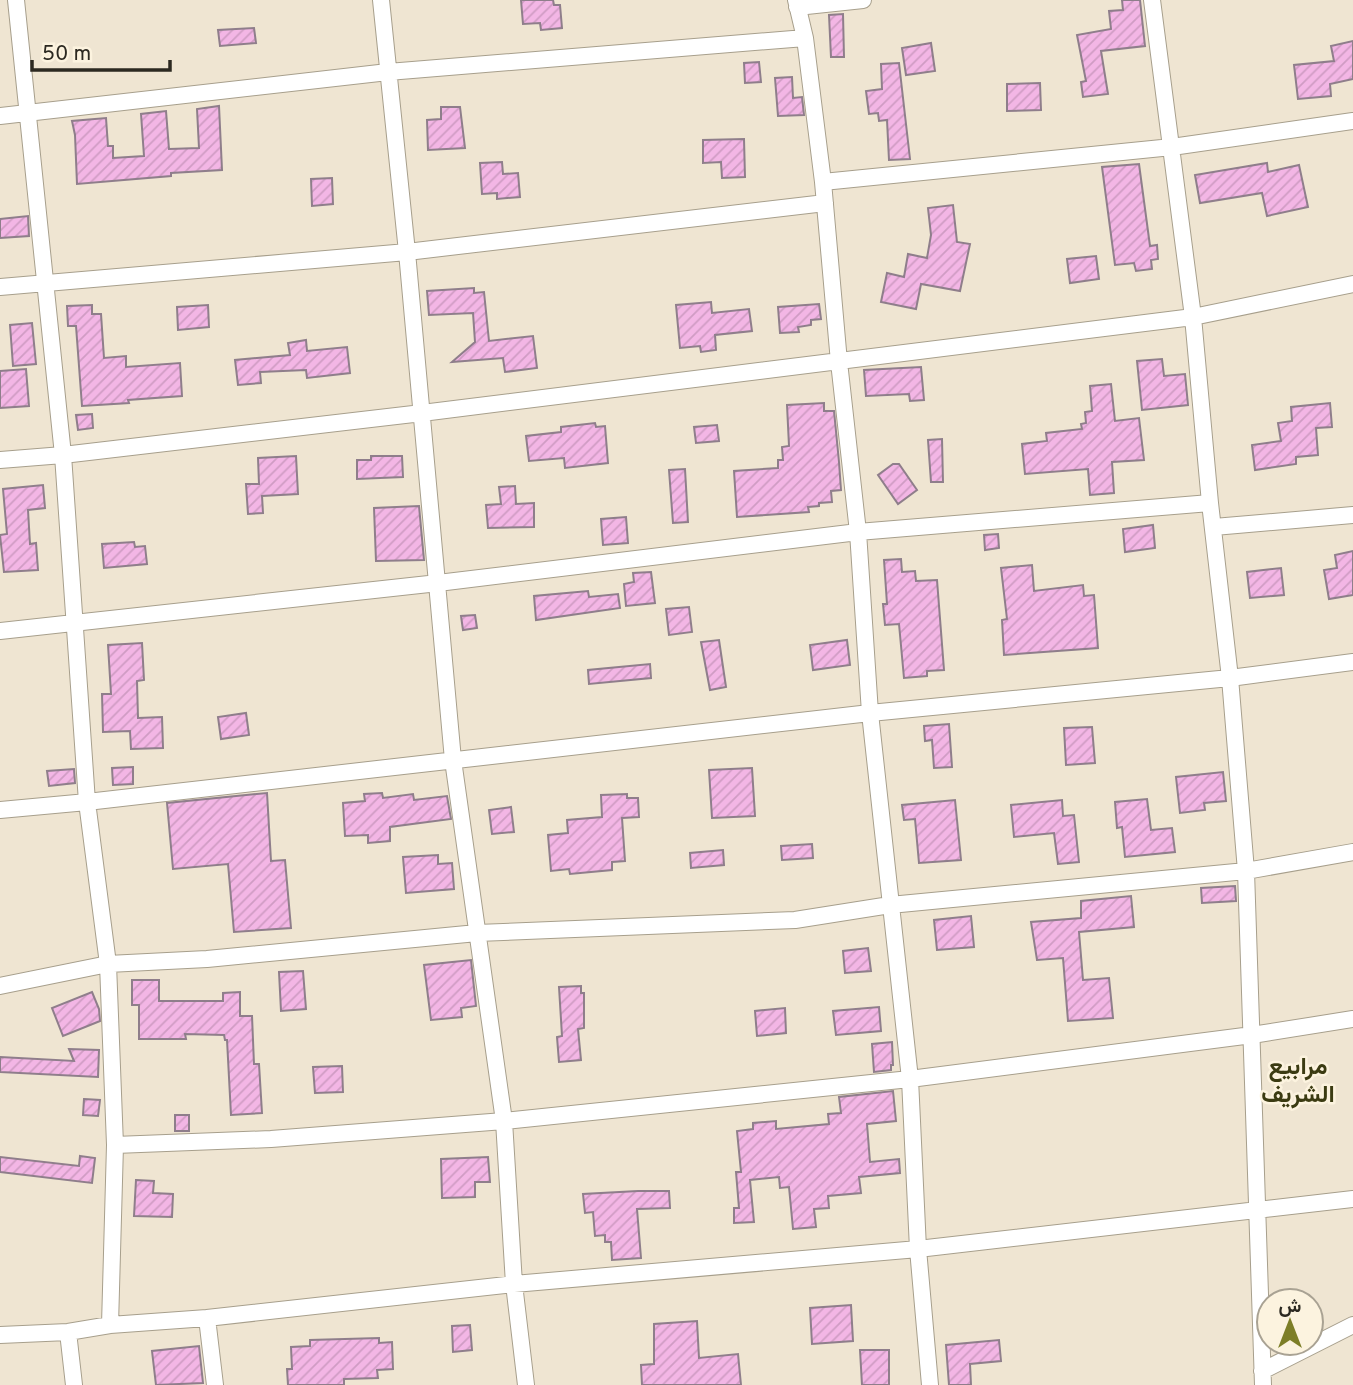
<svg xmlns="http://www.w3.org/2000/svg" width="1353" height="1385" viewBox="0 0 1353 1385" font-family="Overpass,Vazirmatn,sans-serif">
  <defs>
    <pattern id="building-hatch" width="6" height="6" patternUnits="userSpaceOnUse" patternTransform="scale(1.75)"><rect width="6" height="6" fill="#f3b6e5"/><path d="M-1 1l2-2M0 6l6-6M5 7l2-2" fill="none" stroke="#d09cc4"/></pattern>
  </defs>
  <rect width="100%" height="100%" fill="#efe5d2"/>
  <path fill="url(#building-hatch)" stroke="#8f7e8b" stroke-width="2" d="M521,0H553L554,5H560L562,28L541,30L540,23L523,24Z
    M1122,0H1140L1145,46L1101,51L1108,94L1083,97L1081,82L1086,81L1077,35L1111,29L1109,11L1123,10Z
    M843,14L844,57H831L829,15Z
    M254,28L256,43L220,46L218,30Z
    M1353,41V79L1330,84L1331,96L1298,99L1294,65L1334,61L1331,46Z
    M931,43L935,71L906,75L902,48Z
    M759,62L761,82L745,83L744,63Z
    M899,63L910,159L889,160L887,120L879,121L878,113L869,114L866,91L882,89L881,64Z
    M792,77L793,98L802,97L804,115L778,116L775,78Z
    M1040,83L1041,110L1007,111V84Z
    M219,106L222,170L171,173V176L77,184L75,135L72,121L106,118L108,146H113V158L144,156L141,114L166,111L169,149L199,148L197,109Z
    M441,107H460L465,148L428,150L427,120L441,119Z
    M744,139L745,177L722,178L721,162L703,163V140Z
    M502,162L503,174L518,173L520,197L497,199V193L482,194L480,163Z
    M1267,163L1268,172L1299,165L1308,207L1267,216L1262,193L1200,203L1195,175Z
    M1139,164L1150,246L1157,245L1158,259L1151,260L1152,269L1136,271L1134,263L1115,265L1102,167Z
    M332,178L333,204L312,206L311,179Z
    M953,205L957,242L970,244L960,291L921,284L916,309L881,302L887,273L904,277L908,254L927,258L931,235L928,208Z
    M28,216L29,236L0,238V219Z
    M1096,256L1099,279L1070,283L1067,259Z
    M474,288V293L484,292L489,341L533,336L537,368L505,372L503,358L452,362L475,342L473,313L429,315L427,291Z
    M711,302L712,313L749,309L752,331L715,335L716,350L701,352L700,346L680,348L676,305Z
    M819,304L821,319L811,320V325L798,327L799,332L780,333L778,307Z
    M92,305V314H101L104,358L126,356V367L180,363L182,396L128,400L129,403L82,406L76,326H68L67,306Z
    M208,305L209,327L178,330L177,307Z
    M32,323L36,364L13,366L10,325Z
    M306,340L307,351L347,347L350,373L307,378L306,370L260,372L261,383L238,385L235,360L290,355L288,343Z
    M1162,359L1164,376L1185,374L1188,405L1142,410L1137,361Z
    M921,367L924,400L910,401L909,394L866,396L864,370Z
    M26,369L29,406L0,408V371Z
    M1111,384L1115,421L1139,418L1144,460L1112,462L1114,493L1090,495L1088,469L1025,474L1022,444L1047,441L1046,433L1082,429L1081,424L1086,423L1085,412L1092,411L1090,386Z
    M824,403V411H834L839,462L841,490L831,491L832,502L819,503V506L808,507L809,512L737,517L734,471L778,468V460H783L782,447L789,446L787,405Z
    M1330,403L1332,427L1316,428L1318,455L1296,457V464L1255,470L1252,445L1281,441L1278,423L1292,421L1291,407Z
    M92,414L93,428L78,430L76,415Z
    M595,423L596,427L605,426L608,463L565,468L564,458L529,461L526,436L561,432V427Z
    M717,425L719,441L696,443L694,427Z
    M942,439L943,482H931L928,440Z
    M296,456L298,494L262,496L263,513L248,514L246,484H259L258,458Z
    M371,456H402L403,477L357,479V460H371Z
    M893,464H899L917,490L898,504L878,475Z
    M685,469L688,522L673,523L669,470Z
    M43,485L45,508L28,510L30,544L36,543L38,570L4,572L0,535L7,534L3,489Z
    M515,486L516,504L534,503V527L488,528L486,505L501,504L499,487Z
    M419,506L424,560L376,561L374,508Z
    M626,517L628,543L603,545L601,519Z
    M1153,525L1155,548L1125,552L1123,529Z
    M998,534L999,548L985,550L984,535Z
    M134,542L135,547L145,546L147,564L104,568L102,544Z
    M1353,551V595L1329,599L1324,570L1337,568L1335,555Z
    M901,559L902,572L915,571L916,581L937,580L944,670L927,671V676L904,678L899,624L885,625L883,604H887L884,560Z
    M1032,565L1034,591L1083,585L1084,596L1094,595L1098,648L1004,655L1002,620L1007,619L1001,568Z
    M1281,568L1284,595L1250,598L1247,572Z
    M651,572L655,603L626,606L624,584L634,582L633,573Z
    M588,591L589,597L618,594L620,608L536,620L534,596Z
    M689,607L692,632L669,635L666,609Z
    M475,615L477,628L463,630L461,616Z
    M719,640L726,687L710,690L701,642Z
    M847,640L850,665L813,670L810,645Z
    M142,643L144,680L137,681L138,718L162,717L163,748L131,749L130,731L103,732L102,694H111L108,645Z
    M650,664L651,678L589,684L588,670Z
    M246,713L249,735L221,739L218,717Z
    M949,724L952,767L934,768L932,740L925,741L924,726Z
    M1092,727L1095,763L1066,765L1064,728Z
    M133,767V784L113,785L112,768Z
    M752,768L755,816L712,818L709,770Z
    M74,769L75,783L49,786L47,771Z
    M1223,772L1226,801L1204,803L1205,810L1180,813L1176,777Z
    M267,793L271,861L285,860L291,928L234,932L228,864L173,869L167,803Z
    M382,793L383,798L413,794L414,800L447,796L451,819L390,827V841L368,843V835L345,836L343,803L365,801L364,794Z
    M627,794V798H638L639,817L622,818L625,861L612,862V870L570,874L569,869L551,871L548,835L568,833L567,820L602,817L601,795Z
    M1147,799L1151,830L1172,828L1175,852L1125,857L1122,827L1117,828L1115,802Z
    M955,800L961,860L919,863L915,819L904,820L902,805Z
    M1062,800L1063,816L1074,815L1079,862L1058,864L1054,833L1014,837L1011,805Z
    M511,807L514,832L492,834L489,810Z
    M812,844L813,858L782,860L781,846Z
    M723,850L724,865L691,868L690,853Z
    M438,855V864L452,863L454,889L406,893L403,857Z
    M1235,886L1236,901L1202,903L1201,888Z
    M1131,896L1134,927L1079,932L1083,980L1109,978L1113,1018L1068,1021L1063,958L1037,960L1031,922L1081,918V901Z
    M971,916L974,947L937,950L934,920Z
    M868,948L871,971L845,973L843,951Z
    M471,960L476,1006L461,1008L462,1017L431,1020L424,965Z
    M303,971L306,1009L281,1011L279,972Z
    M132,980H159V1001H223V993L240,992V1016H252L254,1064H259L262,1113L231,1115L227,1040H225L224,1035L185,1034L186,1039H139V1005H132Z
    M581,986V993H584V1028L578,1029L581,1060L559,1062L557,1037L562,1036L559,987Z
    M92,992L99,1009L100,1021L63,1036L52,1008Z
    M879,1007L881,1031L836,1035L833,1011Z
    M785,1008L786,1033L757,1036L755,1011Z
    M892,1042L893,1065H891V1070L874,1072L872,1044Z
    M69,1049L99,1050L98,1077L0,1072V1057L74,1061Z
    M342,1066L343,1092L315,1093L313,1067Z
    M893,1091L896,1121L867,1124L870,1162L899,1159L900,1173L859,1177L861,1193L828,1196L829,1208L814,1209L816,1227L793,1229L789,1187L780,1188L779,1177L750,1180L754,1222L734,1223V1208H739L736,1172H741L737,1131L753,1129V1123L776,1121V1129L829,1124L828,1114L841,1113L839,1097Z
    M84,1099L100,1100L98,1116L83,1115Z
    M175,1115H189V1131H175Z
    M80,1156L95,1158L92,1183L0,1172V1157L79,1166Z
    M488,1157L490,1182H475V1197L442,1198L441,1159Z
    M136,1180L154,1181L153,1193L173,1194L172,1217L134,1216Z
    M638,1191H669L670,1208L637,1209L641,1258L612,1260L611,1242H605V1235L595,1236L593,1212L585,1213L583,1194Z
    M851,1305L853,1341L812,1344L810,1308Z
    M697,1321L699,1358L738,1354L741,1385H642L641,1365L654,1364V1324Z
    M470,1325L472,1350L453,1352L452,1326Z
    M379,1338V1343L392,1342L393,1369L377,1370L378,1378L344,1379V1385H288L287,1369H292L291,1347L310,1346V1340Z
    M999,1340L1001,1361L970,1364L971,1385H949L946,1345Z
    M199,1346L203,1383L156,1385L152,1351Z
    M860,1350H889V1385H862Z"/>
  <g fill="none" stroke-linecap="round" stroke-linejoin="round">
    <g stroke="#a79f8c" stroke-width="18">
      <path id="street" d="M16,0L63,455L87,802L108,964L115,1145L110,1325
        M381,0L407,252L453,760L504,1121L514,1284L526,1385
        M796,0L805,38L823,182L839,362L858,532L870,713L910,1079L918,1249L930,1385
        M1152,0L1193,317L1210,503L1230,678L1246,871L1263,1385
        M797,7L863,0
        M0,116L388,72L805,38
        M823,182L1172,147L1353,121
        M0,287L407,252L825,203
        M0,460L63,455L422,413L1193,317L1353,284
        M1214,527L1353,515
        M0,631L438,583L858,532L1210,503
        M0,810L87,802L870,713L1230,678L1353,662
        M0,986L108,964L207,959L477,933L795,920L890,905L1246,871L1353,852
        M115,1145L271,1139L504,1121L910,1079L1252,1035L1353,1019
        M207,1318L215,1385
        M68,1332L74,1385
        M0,1335L68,1332L110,1325L207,1318L514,1284L918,1249L1353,1199
        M1262,1371L1353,1325"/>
    </g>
    <use href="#street" stroke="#fff" stroke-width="16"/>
  </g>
  <g text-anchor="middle" stroke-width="5" stroke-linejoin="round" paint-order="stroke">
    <g font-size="24" font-weight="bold" fill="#3b3b12" stroke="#fcf3df">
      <text x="1298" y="1074">مرابيع<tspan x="1298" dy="28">الشريف</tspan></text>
    </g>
  </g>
  <g transform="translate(1290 1322)"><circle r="33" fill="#fcf3df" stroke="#a9a293" stroke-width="2"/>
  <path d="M0-5L12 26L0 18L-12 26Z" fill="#7d7e27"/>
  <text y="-10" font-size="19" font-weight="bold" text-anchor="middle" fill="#2c2921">ش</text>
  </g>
  <path d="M32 60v10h138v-10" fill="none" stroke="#2c2921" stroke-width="3.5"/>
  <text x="42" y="60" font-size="21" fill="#2c2921" stroke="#fcf3df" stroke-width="5" paint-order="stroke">50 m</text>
</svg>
